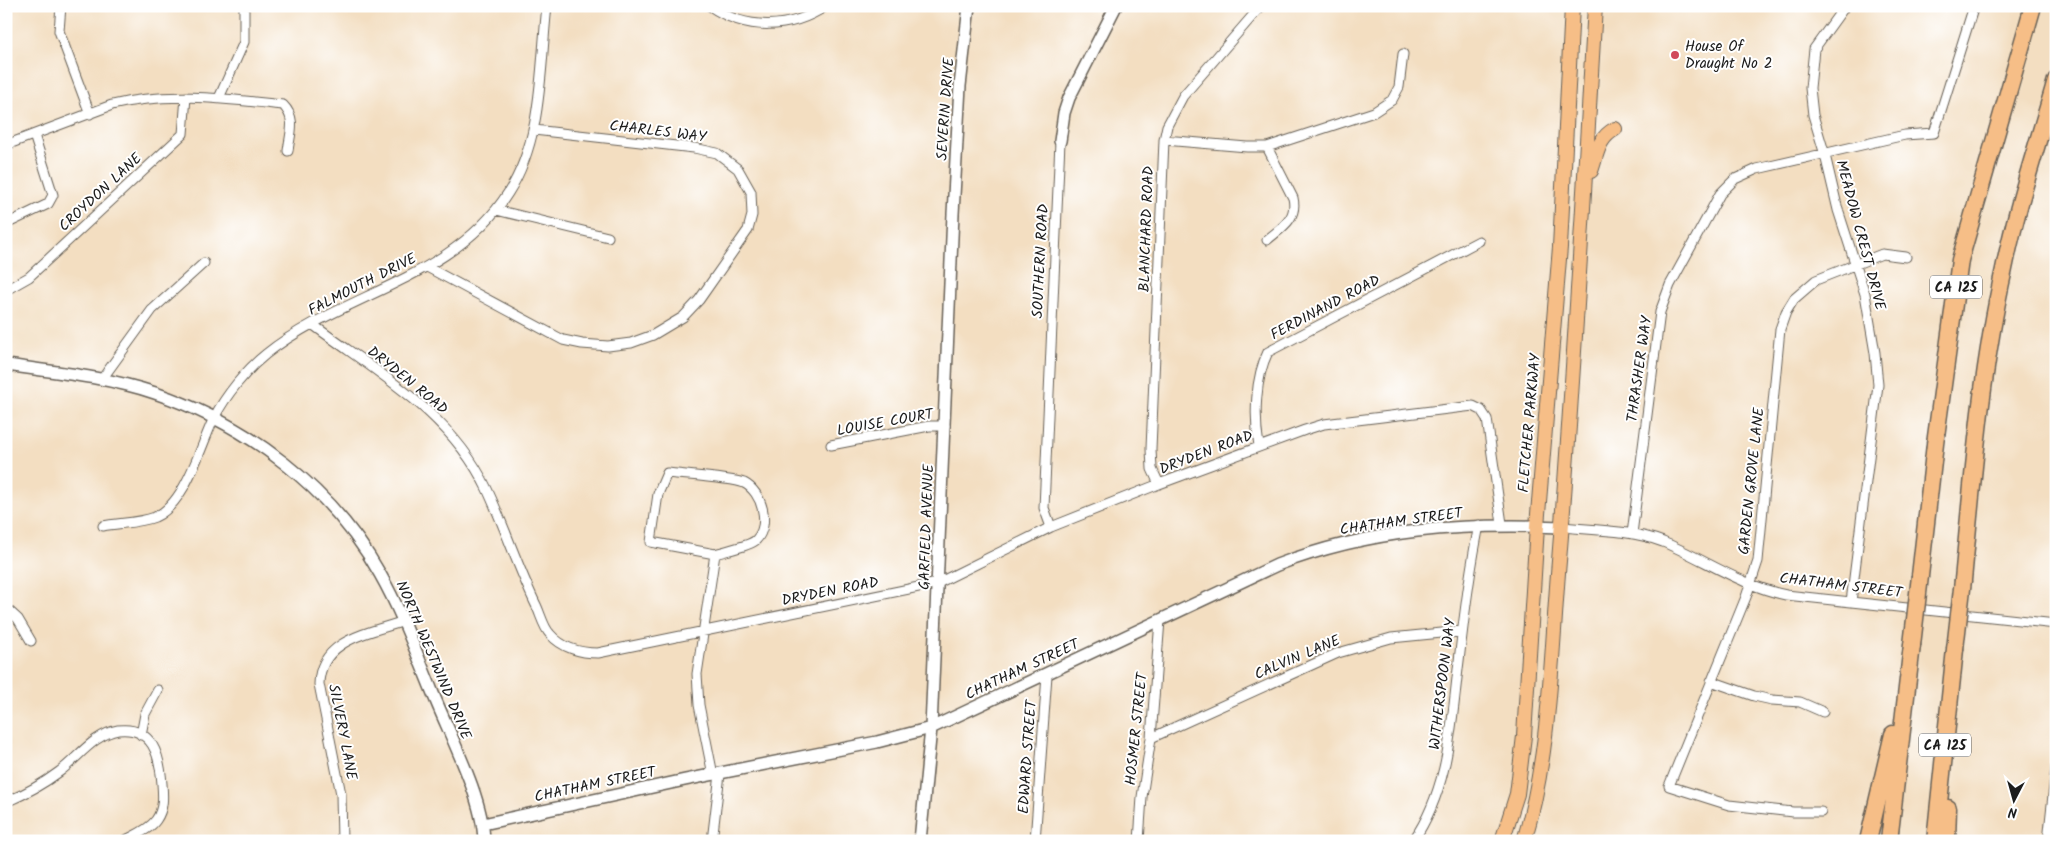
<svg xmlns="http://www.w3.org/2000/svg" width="2062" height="847" viewBox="0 0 2062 847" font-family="Kalam,sans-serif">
  <rect width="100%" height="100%" fill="#fff"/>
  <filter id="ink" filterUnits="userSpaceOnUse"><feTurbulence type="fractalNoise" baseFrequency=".02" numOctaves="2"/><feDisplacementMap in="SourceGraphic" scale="10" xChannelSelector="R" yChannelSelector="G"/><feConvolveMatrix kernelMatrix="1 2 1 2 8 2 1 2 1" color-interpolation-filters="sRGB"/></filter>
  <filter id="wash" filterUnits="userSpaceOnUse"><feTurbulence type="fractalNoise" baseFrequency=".0096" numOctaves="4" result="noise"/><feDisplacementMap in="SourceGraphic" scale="20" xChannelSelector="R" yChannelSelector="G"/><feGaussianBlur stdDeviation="1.12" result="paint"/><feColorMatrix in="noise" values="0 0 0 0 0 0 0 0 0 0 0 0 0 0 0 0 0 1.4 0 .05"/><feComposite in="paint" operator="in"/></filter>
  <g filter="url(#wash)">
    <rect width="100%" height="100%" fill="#f3dec1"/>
  </g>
  <g filter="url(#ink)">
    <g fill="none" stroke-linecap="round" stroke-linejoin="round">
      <g stroke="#676056" stroke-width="11">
        <path id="minor" d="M61,6L59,31L90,114
          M710,6C746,31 790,30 826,6
          M1845,6L1814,49L1810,88L1813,115L1825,155L1838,210L1865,294L1875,353L1878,385L1851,602
          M219,98L244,42V6
          M1164,140L1247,147H1267L1374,112L1392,100L1399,87L1403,54
          M6,145L112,105C167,91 227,99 283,105C297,119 290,133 288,151
          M496,210L608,237
          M6,224L48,204L53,195L34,135
          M1267,240C1281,228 1298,219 1293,198L1267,147
          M427,267L563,340L582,344L608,346L631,343L653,335L683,317L699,300L748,230L752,215L751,192L738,169L717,153L694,148L534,130
          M6,290L29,277L183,134L186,97
          M312,324C376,372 451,413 487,489C505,527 518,568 537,607C541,616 544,628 550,634C562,648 581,653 598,653L938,583L1051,527L1159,484L1305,430L1324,424L1473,406L1481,410L1487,419L1502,524
          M102,379L152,310L204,263
          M831,445L929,426H945
          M1259,446C1254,417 1255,378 1268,352L1479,241
          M1159,484L1152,469L1151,449L1164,140L1167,126L1183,96L1261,6
          M103,526C119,523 140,523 155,517C186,503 200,447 214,418C226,395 246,370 266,354C342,293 453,280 508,193C543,139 540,68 547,6
          M1051,527L1044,508L1060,141
          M1562,527C1594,530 1632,530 1663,542C1704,559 1742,586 1786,595L2056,624
          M1632,534L1660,312L1670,285L1720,194L1735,179L1757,169L1905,135L1934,133L1974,6
          M6,608L18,619L31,641
          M1711,681L1754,696L1772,700L1800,702L1823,712
          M141,735L145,714L158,690
          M1151,738L1338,653L1391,638L1462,631
          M713,775L699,705L697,674L715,554C724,551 750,546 756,540C771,524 762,492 744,483C732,478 683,475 667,473L658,494L651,542L715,554
          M6,802C25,794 43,784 59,772C77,759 94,734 118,730C153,726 160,756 162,784C163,796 164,809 156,820C149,830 135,835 124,841
          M1821,812H1793L1729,805L1669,786L1746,597L1758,561L1780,329L1786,312L1794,299L1816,280L1882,254L1906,257
          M342,841L341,794L319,684C320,639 370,633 404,621
          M712,841L720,774
          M1035,841L1047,675
          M1139,841L1142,797L1151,738L1160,620
          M1413,841C1450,787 1451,724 1459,661C1464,616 1470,570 1479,525
          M2048,841L2056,767"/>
      </g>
      <g stroke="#676056" stroke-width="14">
        <path id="tertiary" d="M1060,141L1064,113L1069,98L1116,6
          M6,365C56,372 107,377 155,393C247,424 332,488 380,574C401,611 416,652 432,691C449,734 483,797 484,841
          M483,824L685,780L877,742L931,728L1277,565C1371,529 1462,523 1562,527
          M920,841L931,728L953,214L960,86L969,6"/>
      </g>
      <g stroke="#676056" stroke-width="16">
        <path id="primary" d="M1591,171C1597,154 1598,138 1615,129
          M1502,841L1517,794L1524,736L1537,526L1560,247L1572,6
          M1524,841C1551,751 1551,654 1559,561C1574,376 1584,191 1595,6"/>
      </g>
      <g stroke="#676056" stroke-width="19">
        <path id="motorway" d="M1920,576L1935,444L1960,260L2033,6
          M1963,580C1973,476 1981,371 2004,269C2017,205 2038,143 2056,80
          M1868,841L1893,734
          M1889,841L1912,645
          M1935,841L1955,649
          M1947,841L1948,808"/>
      </g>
      <use href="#minor" stroke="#fff" stroke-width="9"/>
      <use href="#tertiary" stroke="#fff" stroke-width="11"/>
      <use href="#primary" stroke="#f6be87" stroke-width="14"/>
      <use href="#motorway" stroke="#f6be87" stroke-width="16"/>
      <g stroke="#676056" stroke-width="19" stroke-linecap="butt">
        <path id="motorway-bridge" d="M1912,645L1920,576
          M1955,649L1963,580"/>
      </g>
      <use href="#motorway-bridge" stroke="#f6be87" stroke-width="16"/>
    </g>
  </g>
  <circle fill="#d1495b" stroke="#fff" stroke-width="2" cx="1675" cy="55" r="5"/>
  <g text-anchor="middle" stroke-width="4" stroke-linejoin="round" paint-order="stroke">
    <g fill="#fff" stroke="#606060" stroke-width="1">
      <rect x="1930" y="275.5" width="52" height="23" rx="4"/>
      <rect x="1919" y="733.5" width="52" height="23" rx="4"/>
    </g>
    <g font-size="14" font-weight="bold" fill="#1c1c1c">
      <text x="1956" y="292">CA 125</text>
      <text x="1945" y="750">CA 125</text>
    </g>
    <g font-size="15" fill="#1c1c1c" stroke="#fff" text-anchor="start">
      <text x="1685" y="51">House Of<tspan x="1685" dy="17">Draught No 2</tspan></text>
    </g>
    <g font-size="15" fill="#1c1c1c" stroke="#fff">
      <text transform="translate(945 109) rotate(-86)" y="5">SEVERIN DRIVE</text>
      <text transform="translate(658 131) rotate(7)" y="5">CHARLES WAY</text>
      <text transform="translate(100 192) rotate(-43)" y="5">CROYDON LANE</text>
      <text transform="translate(1146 229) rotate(-88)" y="5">BLANCHARD ROAD</text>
      <text transform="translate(1861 235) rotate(75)" y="5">MEADOW CREST DRIVE</text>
      <text transform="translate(1040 261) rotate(-87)" y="5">SOUTHERN ROAD</text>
      <text transform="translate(362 284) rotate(-27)" y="5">FALMOUTH DRIVE</text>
      <text transform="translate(1325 307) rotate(-28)" y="5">FERDINAND ROAD</text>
      <text transform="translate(1639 369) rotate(-82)" y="5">THRASHER WAY</text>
      <text transform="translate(408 380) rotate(39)" y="5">DRYDEN ROAD</text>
      <text transform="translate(885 422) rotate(-10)" y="5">LOUISE COURT</text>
      <text transform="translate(1529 423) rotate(-85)" y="5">FLETCHER PARKWAY</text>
      <text transform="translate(1206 452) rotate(-21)" y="5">DRYDEN ROAD</text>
      <text transform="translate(1751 481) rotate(-84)" y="5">GARDEN GROVE LANE</text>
      <text transform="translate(1401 521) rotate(-8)" y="5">CHATHAM STREET</text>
      <text transform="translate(926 527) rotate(-88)" y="5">GARFIELD AVENUE</text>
      <text transform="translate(1841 585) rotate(7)" y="5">CHATHAM STREET</text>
      <text transform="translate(830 591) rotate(-11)" y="5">DRYDEN ROAD</text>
      <text transform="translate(1297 657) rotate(-23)" y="5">CALVIN LANE</text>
      <text transform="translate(434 660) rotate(67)" y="5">NORTH WESTWIND DRIVE</text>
      <text transform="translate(1022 669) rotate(-25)" y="5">CHATHAM STREET</text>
      <text transform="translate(1442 684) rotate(-83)" y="5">WITHERSPOON WAY</text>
      <text transform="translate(1136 729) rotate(-84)" y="5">HOSMER STREET</text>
      <text transform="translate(343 732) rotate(79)" y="5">SILVERY LANE</text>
      <text transform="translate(1027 757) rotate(-86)" y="5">EDWARD STREET</text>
      <text transform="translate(595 784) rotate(-12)" y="5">CHATHAM STREET</text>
    </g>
  </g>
  <rect width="2062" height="847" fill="none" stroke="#fff" stroke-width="25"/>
  <g transform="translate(2014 800) rotate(186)" stroke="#ffffff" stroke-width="4" paint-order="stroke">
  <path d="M0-4L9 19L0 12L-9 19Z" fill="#1c1c1c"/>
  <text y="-8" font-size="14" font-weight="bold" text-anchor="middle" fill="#1c1c1c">N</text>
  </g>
</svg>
